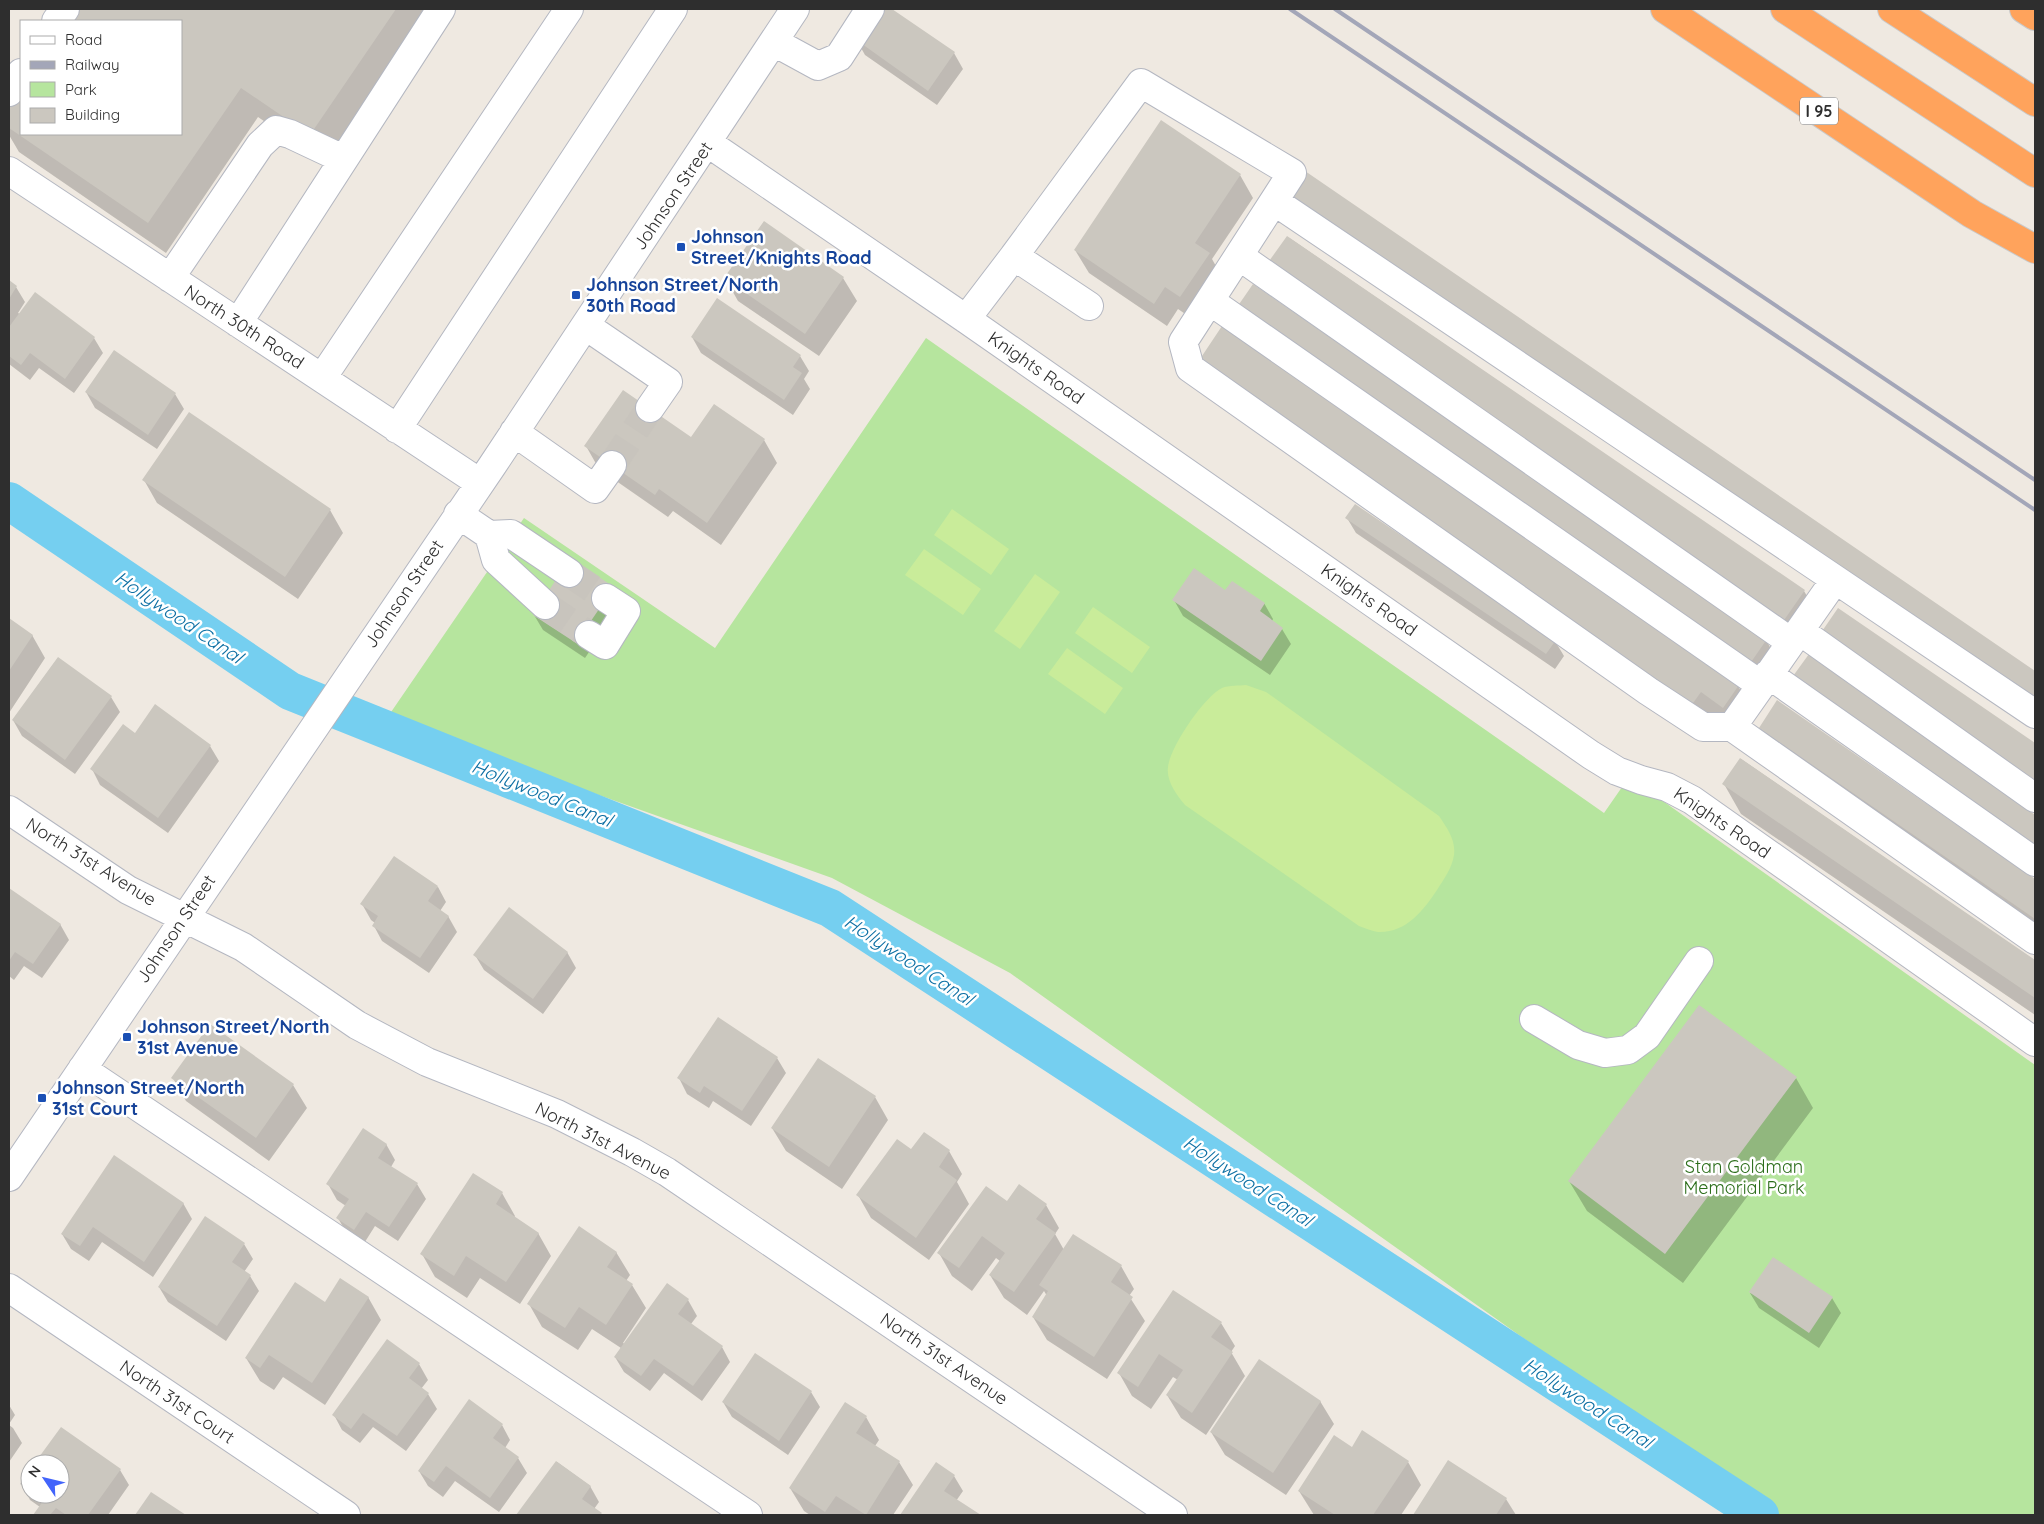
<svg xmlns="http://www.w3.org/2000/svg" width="2044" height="1524" viewBox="0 0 2044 1524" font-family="Quicksand,sans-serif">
  <rect width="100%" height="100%" fill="#efe9e1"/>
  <path fill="#b6e59e" d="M926,338L1604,813L1629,777L2035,1065V1515H1772L1010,973L832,878L517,766L414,749L376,734L524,518L715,648Z"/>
  <path fill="#c9ec9a" d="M952,509L1009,549L991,575L934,535Z
    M924,549L981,589L963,615L905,575Z
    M1035,574L1060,592L1020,649L994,631Z
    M1093,607L1150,647L1132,673L1075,633Z
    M1067,648L1123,688L1105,714L1048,674Z
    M1246,685L1266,692L1439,816C1447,828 1456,840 1454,855C1452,868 1444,879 1437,890C1423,911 1406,933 1378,932C1372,931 1365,928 1359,926L1185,805C1177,795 1166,781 1168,767C1170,747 1204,697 1222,688C1229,685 1239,686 1246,685Z"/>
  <path fill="#0003" d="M79,9H434L327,164L258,117L166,253L19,152L9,135V111L21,93V134H181V21H70Z
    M877,9H889L954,53L963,69L937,105L865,55L856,39Z
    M1240,175L1253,198L1212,259L1222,277L1194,320L1178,309L1167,326L1089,273L1075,250Z
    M764,222L843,278L857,301L819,356L738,301L725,278Z
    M1288,237L1804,591L1822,621L1798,655Z
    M9,282L16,287L25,302L18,313L20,314L94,338L103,353L74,393L39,368L30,380L9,364Z
    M692,337L800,356L809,371L804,379L810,389L793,415L701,353Z
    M1252,343L1766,640L1783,670L1765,698Z
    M86,392L175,394L184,409L157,449L95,408Z
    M1213,398L1738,686L1756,716L1741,737Z
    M692,439L764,440L777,463L721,545L673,511L668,517L599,469L586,446Z
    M144,480L330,510L343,533L298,599L157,503Z
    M1347,518L1555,641L1564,656L1555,669L1356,533Z
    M1226,592L1264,603L1273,619L1272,621L1282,629L1291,644L1270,675L1183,616L1174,600Z
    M622,603L585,658L543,630L534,615Z
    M9,620L32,635L45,658L9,713Z
    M58,658L111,697L120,712L75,774L22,736L13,720Z
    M1777,702L2035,880V932L1773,751L1760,728Z
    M135,735L210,746L219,761L168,833L100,785L92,769Z
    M1741,759L2035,961V1015L1741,814L1724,784Z
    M438,887L446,902L440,911L448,916L457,932L429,973L382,941L374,926L375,923L371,920L362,904Z
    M9,889L60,924L69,940L42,978L24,966L14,980L9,976Z
    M567,952L576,968L543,1014L484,970L475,955Z
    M211,1026L293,1085L307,1108L269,1161L186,1101L173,1078Z
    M777,1058L786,1073L751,1126L713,1101L709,1108L687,1094L679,1078Z
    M1796,1078L1813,1108L1683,1283L1587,1211L1569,1181Z
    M875,1097L888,1120L842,1189L786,1151L772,1128Z
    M386,1144L395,1160L391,1167L417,1184L426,1199L398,1241L375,1226L363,1245L347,1234L338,1218L346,1206L337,1200L328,1184Z
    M912,1151H949L962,1174L957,1182L969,1204L929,1260L871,1218L858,1195Z
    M502,1193L515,1216L514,1218L538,1233L551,1256L520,1304L480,1278L467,1298L435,1277L422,1254Z
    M1007,1202L1046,1205L1059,1228L1055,1234L1064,1250L1121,1266L1134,1289L1129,1296L1145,1321L1107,1379L1047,1340L1033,1317L1047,1296L1044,1291L1027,1315L1004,1298L990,1275L1000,1261L996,1258L972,1291L952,1276L939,1253Z
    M183,1203L192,1219L153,1277L102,1242L89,1261L71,1249L62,1234Z
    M244,1244L253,1259L244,1272L250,1276L259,1291L226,1341L168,1302L159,1287Z
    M616,1252L630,1275L626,1281L632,1285L646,1308L623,1343L625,1344L668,1285L688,1300L697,1316L691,1324L722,1347L730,1362L702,1401L664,1373L650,1391L624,1372L615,1357L621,1348L592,1329L578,1350L542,1327L529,1304Z
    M1750,1293L1832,1298L1841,1313L1819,1348L1759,1308Z
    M368,1297L381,1320L325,1405L283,1377L274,1390L260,1381L246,1358L325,1303Z
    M1221,1323L1235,1346L1231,1352L1245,1376L1206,1435L1181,1418L1167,1395L1178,1380L1173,1377L1151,1409L1132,1396L1119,1373Z
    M388,1341L419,1364L428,1380L421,1389L428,1394L437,1409L406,1451L373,1427L360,1443L342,1430L334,1415Z
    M811,1392L820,1407L788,1455L732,1417L723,1402Z
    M1320,1401L1334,1424L1286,1495L1225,1455L1211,1432Z
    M9,1405L15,1415L9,1424Z
    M866,1417L879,1440L875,1446L899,1462L913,1485L893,1515H810L804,1511L790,1488Z
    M9,1425L13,1428L22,1443L9,1462Z
    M502,1425L510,1440L505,1448L518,1458L527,1473L499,1512L455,1481L443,1497L428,1486L419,1471Z
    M61,1429L120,1470L129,1485L108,1515H35L40,1507L30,1500L22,1484L30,1472V1494H60V1464H36Z
    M557,1462L590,1486L599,1502L594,1509L601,1515H518Z
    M1408,1462L1421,1485L1401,1515H1314L1299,1491Z
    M1449,1462L1506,1499L1516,1515H1414Z
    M936,1464L954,1476L963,1491L956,1501L978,1515H902Z"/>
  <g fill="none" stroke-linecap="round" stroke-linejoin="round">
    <path stroke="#75cff0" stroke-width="38" d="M9,501L290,691L830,908L1760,1515"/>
  </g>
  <path fill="#cbc7bf" d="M77,9H396L310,135L241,88L148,223L9,128V109L21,90V134H181V21H68Z
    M875,9H892L955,52L928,91L855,39Z
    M1161,120L1241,174L1195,243L1210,253L1180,297L1165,287L1154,304L1074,250Z
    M1305,171L2035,671V712L1286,199Z
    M764,221L844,277L805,334L724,278Z
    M1287,236L1805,590L1780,626L1262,271Z
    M9,280L17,286L9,299Z
    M1253,284L1767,639L1747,668L1233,313Z
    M35,292L95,337L65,379L30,353L21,365L9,356V327Z
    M717,298L801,355L793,367L802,373L784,400L691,337Z
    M1222,326L1739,685L1723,708L1701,692L1688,710L1194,368Z
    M114,350L176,393L148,435L85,392Z
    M623,390L691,437L714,404L765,439L707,523L659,489L655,495L584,446Z
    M189,412L331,509L285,577L142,480Z
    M1355,504L1556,640L1546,654L1345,518Z
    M570,558L614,587L576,643L533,615Z
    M1194,568L1225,590L1232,581L1265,603L1260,611L1283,628L1261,661L1172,600Z
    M1838,608L2035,743V790L1816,640Z
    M9,618L33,635L9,671Z
    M1809,654L2035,815V859L1788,683Z
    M58,657L112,696L65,760L12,720Z
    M1777,700L2035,879V919L1759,728Z
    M155,704L211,745L158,818L90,769L123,724L135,733Z
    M1740,758L2035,960V998L1722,784Z
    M394,856L438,886L428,901L449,916L420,958L372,926L378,916L360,904Z
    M9,888L61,924L33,964L15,952L9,961Z
    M509,907L568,952L533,999L473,955Z
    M1699,1005L1797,1077L1665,1254L1568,1181Z
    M718,1017L778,1057L742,1111L704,1086L700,1093L677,1078Z
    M210,1024L294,1084L256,1138L171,1078Z
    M818,1058L876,1096L829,1167L771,1128Z
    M363,1128L387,1144L378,1158L418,1183L389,1227L366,1212L354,1230L336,1218L349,1199L326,1184Z
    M924,1132L950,1150L939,1167L957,1180L916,1238L856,1195L897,1139L911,1149Z
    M114,1155L184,1203L144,1262L93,1227L80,1246L61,1234Z
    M473,1173L503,1192L496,1204L539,1233L506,1282L466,1256L454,1276L420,1254Z
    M1019,1184L1047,1204L1036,1219L1056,1233L1014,1292L989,1275L1005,1253L982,1236L959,1268L937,1253L986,1186L1007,1201Z
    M205,1216L245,1243L232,1262L251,1275L217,1326L158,1287Z
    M579,1226L617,1252L607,1267L633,1284L606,1325L579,1307L565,1328L527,1304Z
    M1073,1234L1122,1265L1111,1282L1133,1297L1094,1357L1032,1317L1048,1291L1039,1285Z
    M1773,1257L1833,1297L1809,1333L1749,1292Z
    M340,1278L369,1297L312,1383L269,1355L260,1368L245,1358L295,1282L325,1302Z
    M667,1283L689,1299L678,1314L723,1346L693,1386L654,1359L641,1376L614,1357Z
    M1173,1290L1222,1322L1211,1337L1233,1352L1192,1413L1166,1395L1183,1370L1159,1354L1138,1387L1117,1373Z
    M387,1339L420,1363L409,1378L429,1393L397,1436L363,1413L351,1429L332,1415Z
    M755,1353L812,1391L779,1441L722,1402Z
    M1259,1359L1321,1401L1273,1473L1210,1432Z
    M469,1399L503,1424L493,1438L519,1457L490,1498L446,1466L434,1482L418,1471Z
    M845,1402L867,1416L856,1433L900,1461L866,1515L836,1496L825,1512L789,1488Z
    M61,1427L121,1469L88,1515H66L56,1508L50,1515H33L43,1501L34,1494H60V1464H34Z
    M1362,1430L1409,1461L1373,1515H1335L1298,1491L1334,1435L1352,1447Z
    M1448,1460L1507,1498L1496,1515H1413Z
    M556,1461L591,1486L582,1499L602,1513L600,1515H516Z
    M936,1462L955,1475L944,1491L981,1515H900Z
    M30,1470V1491L20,1484Z
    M151,1492L186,1515H135Z"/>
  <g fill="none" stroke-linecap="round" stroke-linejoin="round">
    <path stroke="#c8c4bd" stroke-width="28" stroke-dasharray="28 14" stroke-linecap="butt" d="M612,465L650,408
      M569,573L606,598
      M545,605L589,635"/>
    <g stroke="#b4b7c1" stroke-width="30">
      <path id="minor" d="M56,21L65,9
        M774,42L818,66L839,57L870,9
        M9,92L21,73
        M708,143L966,319L1591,755L1617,771L1641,780L1667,787L1692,800L2035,1042
        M9,171L480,483
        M1274,201L2035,714
        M1014,256L1141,83L1292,173L1183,342L1190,368L1648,691L1703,727H1732L2035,940
        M1239,256L1791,642
        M170,278L260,145L276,130L290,134L343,159
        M1210,301L1761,685
        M966,319L1014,256L1089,306
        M238,323L441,9
        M586,326L668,382L650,408
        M322,378L569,9
        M397,429L673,9
        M514,432L595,489L612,465
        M458,514L489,535L511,534L569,573
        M489,535L496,560L545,605
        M1800,631L2035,798
        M589,635L605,645L626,611L606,598
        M1768,674L2035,862
        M1732,727L1835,580
        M9,810L128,890L243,947L357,1025L427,1062L557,1114L632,1152L667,1172L1173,1515
        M1534,1019L1578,1045L1605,1053L1628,1050L1647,1036L1699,961
        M82,1069L748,1515
        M9,1177L492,466L795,9
        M9,1288L346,1515"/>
    </g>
    <g stroke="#c9c9c9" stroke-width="30">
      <path id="highway" d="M1665,9L1972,214L2035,249
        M1785,9L2035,173
        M1892,9L2035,102
        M2024,9L2035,16"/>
    </g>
    <use href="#minor" stroke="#fff" stroke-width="28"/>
    <use href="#highway" stroke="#ffa35c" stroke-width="28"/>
    <path stroke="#a3a6b8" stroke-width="4" d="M1290,9L2035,510
      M1335,9L2035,480"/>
  </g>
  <g fill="#1a4fb4" stroke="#fff" stroke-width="2">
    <rect x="676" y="242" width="10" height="10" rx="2.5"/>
    <rect x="571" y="290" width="10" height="10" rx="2.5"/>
    <rect x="122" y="1032" width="10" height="10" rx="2.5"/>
    <rect x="37" y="1093" width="10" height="10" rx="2.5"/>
  </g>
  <g text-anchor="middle" stroke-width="5" stroke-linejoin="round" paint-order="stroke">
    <rect fill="#fff" stroke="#6d6d6d" stroke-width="1" x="1800" y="97.5" width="38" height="27" rx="4"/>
    <g font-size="16" font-weight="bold" fill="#2e2e2e">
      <text x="1819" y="117">I 95</text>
    </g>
    <g font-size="18" fill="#2e2e2e" stroke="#fff">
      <text transform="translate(673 196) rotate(-56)" y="6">Johnson Street</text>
      <text transform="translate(244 327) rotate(33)" y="6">North 30th Road</text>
      <text transform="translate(1036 368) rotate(35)" y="6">Knights Road</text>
      <text transform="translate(404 594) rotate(-56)" y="6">Johnson Street</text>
      <text transform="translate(1369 600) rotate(35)" y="6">Knights Road</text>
      <text transform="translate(1722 823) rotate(34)" y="6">Knights Road</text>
      <text transform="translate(91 862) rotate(32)" y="6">North 31st Avenue</text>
      <text transform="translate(176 929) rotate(-56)" y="6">Johnson Street</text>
      <text transform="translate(603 1141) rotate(27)" y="6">North 31st Avenue</text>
      <text transform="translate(944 1359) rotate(34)" y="6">North 31st Avenue</text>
      <text transform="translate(177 1402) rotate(34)" y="6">North 31st Court</text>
    </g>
    <g font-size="18" font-weight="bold" fill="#164399" stroke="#fff" text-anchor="start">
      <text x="691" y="243">Johnson<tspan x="691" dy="21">Street/Knights Road</tspan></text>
      <text x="586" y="291">Johnson Street/North<tspan x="586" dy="21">30th Road</tspan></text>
      <text x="137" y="1033">Johnson Street/North<tspan x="137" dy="21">31st Avenue</tspan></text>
      <text x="52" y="1094">Johnson Street/North<tspan x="52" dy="21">31st Court</tspan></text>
    </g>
    <g font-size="18" fill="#2c6e1b" stroke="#fff">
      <text x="1744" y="1173">Stan Goldman<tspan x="1744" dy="21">Memorial Park</tspan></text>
    </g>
    <g font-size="19" font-style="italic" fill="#0d6fa3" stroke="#fff">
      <text transform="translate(179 617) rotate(34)" y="7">Hollywood Canal</text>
      <text transform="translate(542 793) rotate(22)" y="7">Hollywood Canal</text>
      <text transform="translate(909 960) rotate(33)" y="7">Hollywood Canal</text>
      <text transform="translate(1248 1181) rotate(33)" y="7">Hollywood Canal</text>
      <text transform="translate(1588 1403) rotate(33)" y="7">Hollywood Canal</text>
    </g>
  </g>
  <rect width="2044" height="1524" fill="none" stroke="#2e2e2e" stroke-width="20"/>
  <rect x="20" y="20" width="162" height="115" fill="#ffffff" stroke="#ababab"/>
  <rect x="30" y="36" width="25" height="8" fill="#ffffff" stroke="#ababab"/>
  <text x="65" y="45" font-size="15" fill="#2e2e2e">Road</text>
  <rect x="30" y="61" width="25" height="8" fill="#a3a6b8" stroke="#ababab"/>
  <text x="65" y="70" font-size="15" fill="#2e2e2e">Railway</text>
  <rect x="30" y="82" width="25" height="15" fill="#b6e59e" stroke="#ababab"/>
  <text x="65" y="95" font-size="15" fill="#2e2e2e">Park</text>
  <rect x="30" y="108" width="25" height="15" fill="#cbc7bf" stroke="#ababab"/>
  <text x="65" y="120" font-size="15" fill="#2e2e2e">Building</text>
  <g transform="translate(45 1479) rotate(305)"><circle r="24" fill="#ffffff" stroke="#ababab"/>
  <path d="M0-4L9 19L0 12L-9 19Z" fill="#4264fb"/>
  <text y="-8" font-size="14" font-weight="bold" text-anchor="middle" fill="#2e2e2e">N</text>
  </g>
</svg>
